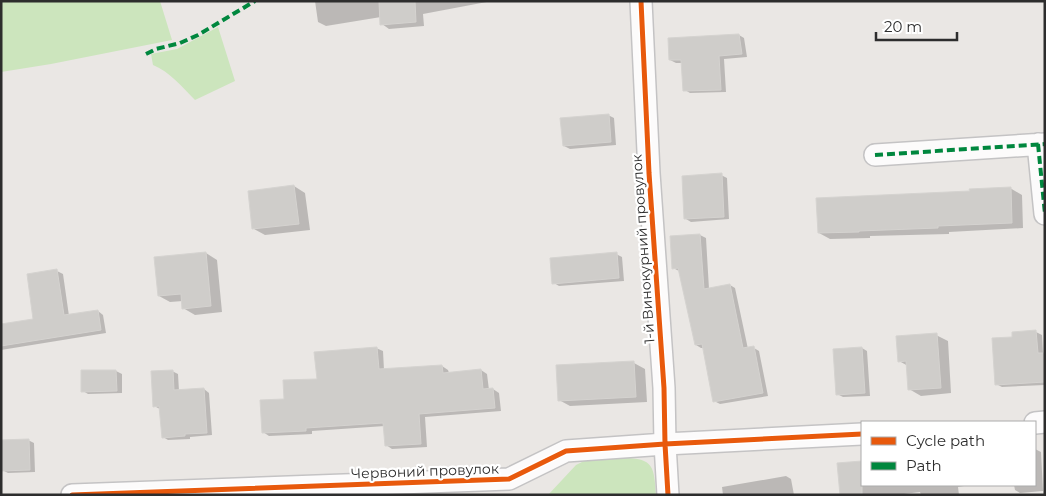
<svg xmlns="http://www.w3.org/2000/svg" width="1046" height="496" viewBox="0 0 1046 496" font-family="Montserrat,sans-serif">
  <rect width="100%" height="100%" fill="#eae7e4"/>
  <path fill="#cce5bd" d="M1,1H160L172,40L51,64L1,72Z
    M218,27L235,81L195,100C182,87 170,72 153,65L151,54L177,49Z
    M623,458C654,458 654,467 656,495H548L576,465L584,461Z"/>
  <path fill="#0003" d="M315,1H492L423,14L424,26L389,29L382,24L381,17L326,26L318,22Z
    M739,35L744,38L747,57L724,59L726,92L690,93L685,90L683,63H676L670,60Z
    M608,115L614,118L616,145L570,149L564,146Z
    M721,175L727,178L729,219L691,222L686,219Z
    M294,186L305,193L310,230L265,235L254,229Z
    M1010,188L1022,195L1023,228L949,232V234L870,236V238L830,239L819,233L971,192Z
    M700,235L706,238L709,289L730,285L735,288L748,349L754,348L759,351L768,396L720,404L714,401L704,348H701L696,345L679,271L673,268Z
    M206,253L217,260L222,312L195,315L183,308V301L170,302L159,296Z
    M616,254L622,257L624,281L559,286L554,283Z
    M57,271L63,274L69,316L98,311L103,315L106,333L1,350V326L35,321Z
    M1036,332L1042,335L1043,354H1045V385L1002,387L996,384L1014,338L1013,333Z
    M936,335L948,341L951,393L921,396L909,389L908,366L899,361Z
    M376,348L383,351L384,370L442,366L448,370L449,373L481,370L487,374L489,390L493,389L499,393L501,411L425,417L427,447L392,449L386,445L385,426L312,431V434L269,436L263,432L285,400L318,380Z
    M862,348L867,351L870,396L843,397L837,394Z
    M634,363L645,369L647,402L570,406L559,400Z
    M82,371H116L122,374V393L88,394L83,391Z
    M172,371L178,374L179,391L204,389L209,393L212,435L190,437V439L168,440L163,437L160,409L154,406Z
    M28,440L34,443L35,472L8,473L2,470Z
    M1035,449L1041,452L1043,491L1020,493L1015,490L1014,485H1035Z
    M862,462V485H970L958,487L959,495H921L920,492L896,495H841L838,464Z
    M786,476L791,479L794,495H723L722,487Z"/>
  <path fill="#cfcdca" stroke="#d5d3d0" d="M379,1H415L416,22L380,25Z
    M739,34L742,54L719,56L721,90L683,91L681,60H669L668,38Z
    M609,114L611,142L563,146L560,118Z
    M722,173L724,217L684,219L682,176Z
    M294,185L299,224L252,229L248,191Z
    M1011,187L1012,223L938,226V228L859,231V232L818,233L816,198L970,191L969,189Z
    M700,234L704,289L730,284L743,348L754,346L763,393L713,402L702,344L695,345L678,268L672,269L670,236Z
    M206,252L211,306L182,309L181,294L158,296L154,257Z
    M617,252L619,278L552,284L550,258Z
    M57,269L64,315L98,310L101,330L1,346V324L33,319L27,274Z
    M1036,330L1038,353H1045V382L995,385L992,338L1012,337V332Z
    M937,333L941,388L908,390L906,361L898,362L896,336Z
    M377,347L379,369L442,365L443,373L481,369L483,389L493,388L495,408L419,414L421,444L385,446L383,423L306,428V431L262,433L260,400L284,399L283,380L317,379L314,352Z
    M862,347L865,393L836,395L833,349Z
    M634,361L636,397L558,401L556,365Z
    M81,370H116L117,391L81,392Z
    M173,370L174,390L204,388L207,433L185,434V436L162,438L159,406L153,407L151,371Z
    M29,439L30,470L1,471V440Z
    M862,461V495H840L837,463Z"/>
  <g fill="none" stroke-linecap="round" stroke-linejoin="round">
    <g stroke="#c4c3c4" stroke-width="24">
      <path id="minor" d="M641,1L649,173L664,388L665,444L668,495
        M1038,144L1045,214
        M875,155L1045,144
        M1035,423L1045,422
        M72,495L509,479L566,451L665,444L862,434"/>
    </g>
    <use href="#minor" stroke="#fcfbfb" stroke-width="21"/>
    <path stroke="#00873e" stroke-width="4" stroke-dasharray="8 4" stroke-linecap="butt" d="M146,54L156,49L180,43L198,35L255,1
      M1038,144L1045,214
      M875,155L1045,144"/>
    <g stroke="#fff" stroke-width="8">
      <path id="cycleway" d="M641,1L649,173L664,388L665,444L668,495
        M72,495L509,479L566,451L665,444L862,434"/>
    </g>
    <use href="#cycleway" stroke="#e8590c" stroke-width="5"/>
  </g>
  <g text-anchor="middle" stroke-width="4.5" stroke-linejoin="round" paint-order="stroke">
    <g font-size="14" fill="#2d2d2d" stroke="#fff">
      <text transform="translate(643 249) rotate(-94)" y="5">1-й Винокурний провулок</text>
      <text transform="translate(425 471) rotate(-2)" y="5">Червоний провулок</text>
    </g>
  </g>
  <rect width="1046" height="496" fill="none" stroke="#2d2d2d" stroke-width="5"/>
  <rect x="861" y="421" width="175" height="65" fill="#ffffff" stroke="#ababab"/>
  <rect x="871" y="437" width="25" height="8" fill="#e8590c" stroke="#ababab"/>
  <text x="906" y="446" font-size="15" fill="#2d2d2d">Cycle path</text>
  <rect x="871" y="462" width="25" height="8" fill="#00873e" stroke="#ababab"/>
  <text x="906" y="471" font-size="15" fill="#2d2d2d">Path</text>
  <path d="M876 32v8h81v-8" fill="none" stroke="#2d2d2d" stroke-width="2.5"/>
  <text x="884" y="32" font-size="15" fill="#2d2d2d" stroke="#ffffff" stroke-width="4" paint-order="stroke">20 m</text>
</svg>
